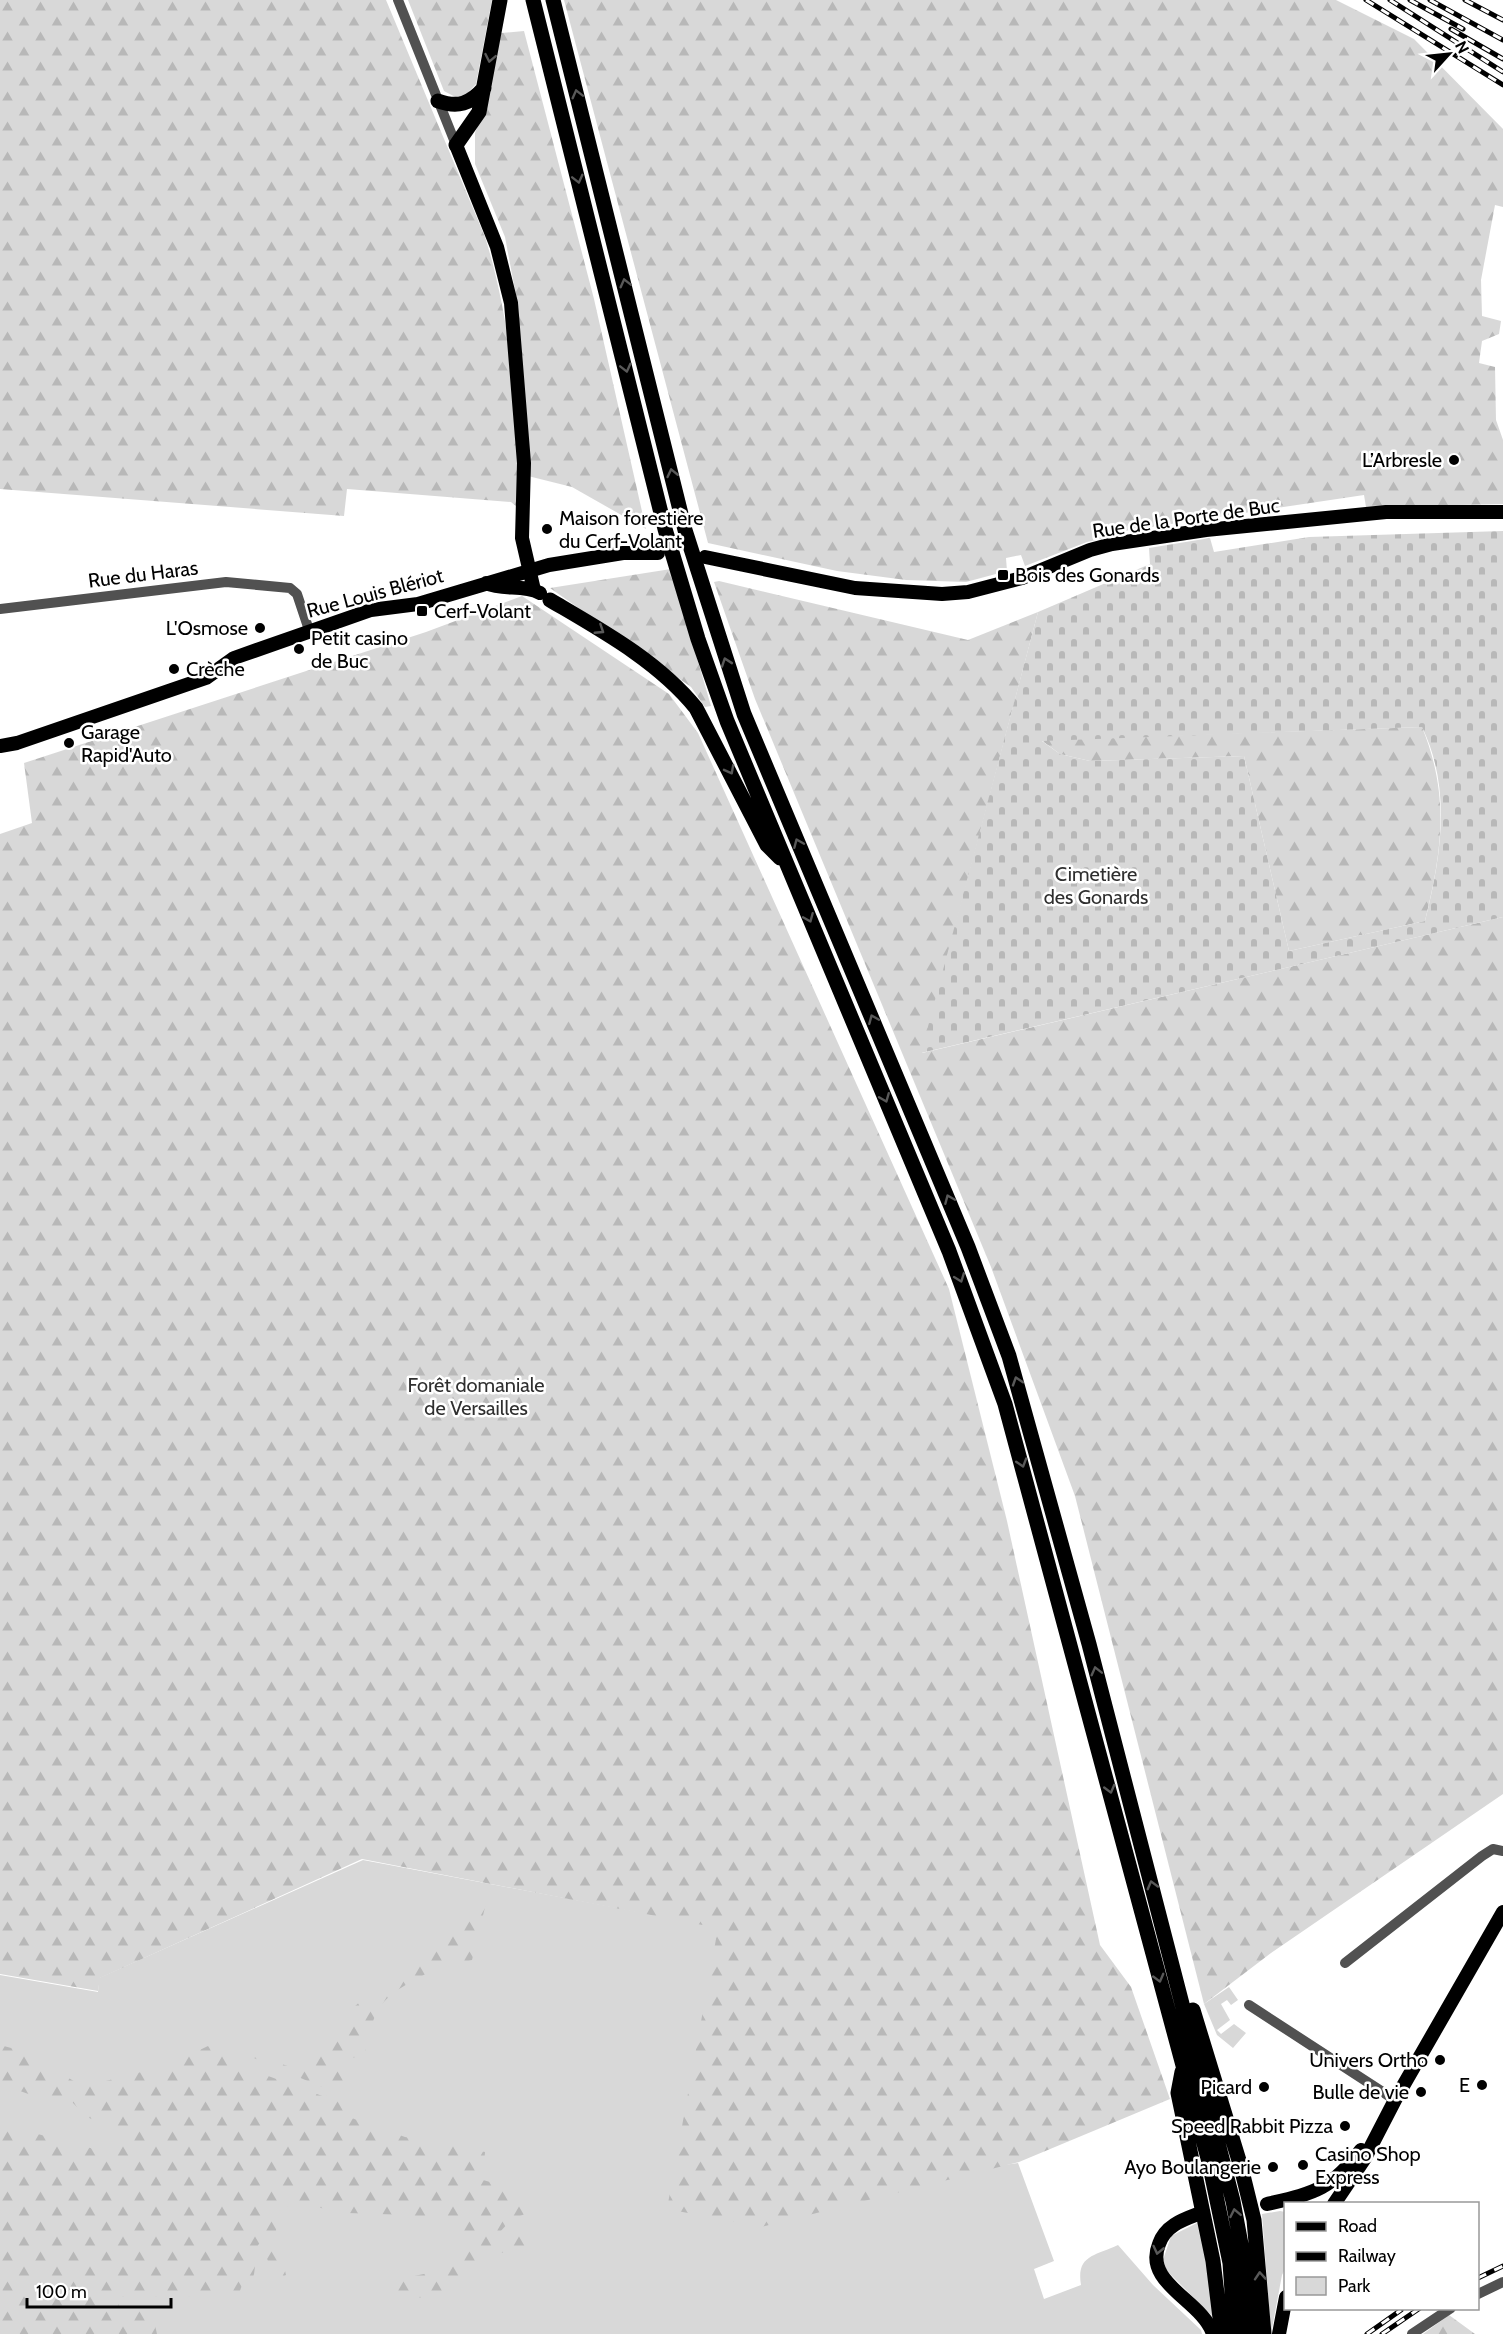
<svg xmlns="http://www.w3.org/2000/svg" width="1503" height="2334" viewBox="0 0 1503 2334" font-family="Cabin,sans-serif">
  <defs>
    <pattern id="forest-firs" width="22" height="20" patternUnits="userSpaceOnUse" patternTransform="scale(1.5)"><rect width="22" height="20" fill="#d8d8d8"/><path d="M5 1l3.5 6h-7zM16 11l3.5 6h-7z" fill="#b8b8b8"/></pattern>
    <pattern id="cemetery-stones" width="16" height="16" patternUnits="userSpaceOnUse" patternTransform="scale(1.5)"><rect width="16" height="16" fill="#d8d8d8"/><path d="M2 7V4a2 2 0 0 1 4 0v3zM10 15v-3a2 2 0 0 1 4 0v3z" fill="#b8b8b8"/></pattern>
  </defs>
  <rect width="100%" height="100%" fill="#fff"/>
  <path fill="#d8d8d8" d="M363,1860L719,1927L983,2168L1018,2163L1054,2261L1034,2269L1044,2299L1081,2285C1076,2255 1095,2256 1118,2245L1153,2285L1201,2330L1202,2334H0V1975L98,1992L99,1978Z
    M1229,1987L1238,2000L1231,2005L1227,2000L1221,2004L1230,2020L1217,2030L1221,2034L1234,2024L1246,2033L1233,2048L1217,2035L1204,2004Z
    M1280,2211L1285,2212V2269L1282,2275L1271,2334L1262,2214Z
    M1201,2221L1217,2321L1167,2271L1163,2260L1171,2236Z"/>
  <path fill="url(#forest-firs)" d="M0,0H386L485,237C511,319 520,421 517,507L511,502L347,489L344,516L0,489Z
    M408,0H492L476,84L461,100L444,91Z
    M564,0H1336L1414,39L1503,129V207L1495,205L1481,280L1482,316L1501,321L1499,334L1482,341L1479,363L1495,367L1496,420L1503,440V504L1366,507L1364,495L1111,533L1110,537L1087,542L1025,566L1021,555L1006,558L1007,571L966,582L906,580L837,571L708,543Z
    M524,31L594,299L646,529L572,487L528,476L518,306L505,237L475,164V133L487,99L501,33Z
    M671,569L711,706L705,707L691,687L550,588Z
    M719,581L968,640L1038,612L922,1053L1503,917V1794L1271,1953L1204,2004L1075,1496L991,1267L755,699L714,582Z
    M522,596L669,694L698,733L949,1289L1007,1521L1100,1945L1131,1987L1170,2099L1019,2162L761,2227L667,2209L718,1928L362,1859L100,1978L98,1991L0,1974V834L32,823L24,763L426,632Z
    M1422,727C1450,796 1442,851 1425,921L1289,951L1244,756L1090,761L1060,754L1041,740Z
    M489,1891L472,1960L465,1962L448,1959C428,1977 396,1984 380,2007C371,2020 368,2041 364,2056L350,2058L339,2102L346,2116L405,2137L485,2152L483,2180L528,2193L527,2213L511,2220L499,2233L503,2239L520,2226L531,2222L527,2245L501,2253L490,2248L476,2260L475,2268C448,2295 425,2309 388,2286L387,2282L451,2268C478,2247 455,2232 446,2213L426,2215L425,2227L410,2228L411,2215L347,2213L300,2204L289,2205C265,2225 281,2250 286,2275L281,2278L273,2275L261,2242L258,2245L254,2274L250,2287L246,2286L245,2277L238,2296L231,2297V2286L223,2285L219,2296L115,2297L121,2310L139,2306L151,2308L157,2334H0V2318L12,2304L8,2294L0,2289V2124L98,2150L114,2152L118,2145L110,2127L87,2117L70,2100L57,2104L0,2084V2045L41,2056L57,2071L77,2083L94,2084L145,2071H156L208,2046L252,2070L325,2097L328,2094L324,2088L254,2058C269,2051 281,2069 296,2067L295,2059L300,2054L320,2053L353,2008L365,1997L384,1989L411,1959L442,1935L461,1927L472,1905Z
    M1449,2315L1475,2334H1423Z"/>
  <path fill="url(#cemetery-stones)" fill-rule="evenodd" d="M1503,531V917L921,1053L1038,612L1150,564L1149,548L1210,538L1214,552L1309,537ZM1422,727C1452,789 1441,857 1425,921L1289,951L1244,756L1090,761L1060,754L1042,741Z"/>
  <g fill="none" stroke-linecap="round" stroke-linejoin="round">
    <path stroke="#515151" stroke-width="10" d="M398,0L456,145
      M0,609L226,582L290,588L297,594L309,630
      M1345,1963L1482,1856L1493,1849L1503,1851
      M1249,2005L1395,2100
      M1478,2294L1503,2282
      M1412,2334L1451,2308"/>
    <path stroke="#000" stroke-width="14" d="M456,145L497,247L511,303L524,463L522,538L534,590
      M705,557L855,588L942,594L968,592L1022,578L1090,550L1112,544L1206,530L1386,512H1503
      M486,583C503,591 523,584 540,593
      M0,746L17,743L206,678L234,658L371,610L418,604L549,565L623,553H658
      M1267,2204C1314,2193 1331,2190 1361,2150
      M1334,2204L1365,2158L1395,2100L1503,1912
      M1198,2214C1182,2220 1165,2226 1159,2244C1143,2284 1202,2300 1213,2334
      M1279,2334L1286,2297"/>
    <path stroke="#000" stroke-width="15" d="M533,0L665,529L698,639L727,721L949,1251L1005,1404L1209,2162L1230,2263L1235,2334
      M553,0L685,530L744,714L968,1247L1009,1356L1089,1644L1233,2201L1244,2260L1250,2334
      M438,101C458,108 470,104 484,88
      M456,145L479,112L500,0
      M550,600C601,630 658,661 696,708L767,845L780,858
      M1193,2010L1241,2167L1254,2220L1264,2334
      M1182,2072L1178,2093L1213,2261L1222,2334"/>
    <g stroke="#000" stroke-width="5">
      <path id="rail" d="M1366,0L1503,85
        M1390,0L1503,72
        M1410,0L1463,29
        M1430,0L1503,40
        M1465,0L1503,20
        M1451,29L1503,59
        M1478,2278L1503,2266
        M1367,2334L1401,2310
        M1382,2334L1420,2308"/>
    </g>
    <use href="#rail" stroke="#fff" stroke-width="3" stroke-dasharray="9" stroke-linecap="butt"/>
  </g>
  <defs><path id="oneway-chevron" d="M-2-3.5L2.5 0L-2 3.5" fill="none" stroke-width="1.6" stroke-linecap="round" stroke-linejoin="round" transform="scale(1.5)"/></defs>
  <g stroke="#595959">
    <use href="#oneway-chevron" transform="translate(490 58) rotate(101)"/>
    <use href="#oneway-chevron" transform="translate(577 94) rotate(-104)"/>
    <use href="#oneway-chevron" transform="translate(578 179) rotate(76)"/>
    <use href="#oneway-chevron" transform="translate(625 283) rotate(-104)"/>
    <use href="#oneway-chevron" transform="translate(626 368) rotate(76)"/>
    <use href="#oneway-chevron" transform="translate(672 473) rotate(-103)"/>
    <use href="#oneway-chevron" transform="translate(600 630) rotate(33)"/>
    <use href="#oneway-chevron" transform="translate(726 662) rotate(-109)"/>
    <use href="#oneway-chevron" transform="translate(730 770) rotate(62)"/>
    <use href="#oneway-chevron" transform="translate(798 843) rotate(-113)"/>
    <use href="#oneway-chevron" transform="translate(809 918) rotate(67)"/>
    <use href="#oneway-chevron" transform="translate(873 1019) rotate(-113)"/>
    <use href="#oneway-chevron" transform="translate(885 1098) rotate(68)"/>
    <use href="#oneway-chevron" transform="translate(949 1199) rotate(-113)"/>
    <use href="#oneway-chevron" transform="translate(960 1278) rotate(69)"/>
    <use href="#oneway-chevron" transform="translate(1017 1381) rotate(-108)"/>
    <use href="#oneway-chevron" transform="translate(1022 1463) rotate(73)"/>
    <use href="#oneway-chevron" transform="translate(1096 1671) rotate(-104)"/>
    <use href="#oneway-chevron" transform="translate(1110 1789) rotate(75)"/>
    <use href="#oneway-chevron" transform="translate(1152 1885) rotate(-105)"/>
    <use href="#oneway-chevron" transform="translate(1159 1978) rotate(75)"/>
    <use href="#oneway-chevron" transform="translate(1235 2213) rotate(-101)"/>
    <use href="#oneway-chevron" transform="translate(1158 2250) rotate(103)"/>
    <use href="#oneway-chevron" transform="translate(1260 2276) rotate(-94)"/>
  </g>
  <g fill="#000" stroke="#fff" stroke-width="2">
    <circle cx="1454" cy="460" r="6"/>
    <circle cx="547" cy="529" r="6"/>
    <rect x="997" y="569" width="12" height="12" rx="3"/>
    <rect x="416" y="605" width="12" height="12" rx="3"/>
    <circle cx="260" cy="628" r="6"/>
    <circle cx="299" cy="649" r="6"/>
    <circle cx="174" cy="669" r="6"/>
    <circle cx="69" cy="743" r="6"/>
    <circle cx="1440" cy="2060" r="6"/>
    <circle cx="1482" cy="2085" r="6"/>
    <circle cx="1264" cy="2087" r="6"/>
    <circle cx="1421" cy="2092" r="6"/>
    <circle cx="1345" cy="2126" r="6"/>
    <circle cx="1303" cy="2165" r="6"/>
    <circle cx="1273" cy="2167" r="6"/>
  </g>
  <g text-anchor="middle" stroke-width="5" stroke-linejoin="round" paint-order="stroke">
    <g font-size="20" fill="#000" stroke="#fff" text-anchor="end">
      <text x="1442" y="467">L’Arbresle</text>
      <text x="559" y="525" text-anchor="start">Maison forestière<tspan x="559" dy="23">du Cerf-Volant</tspan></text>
      <text x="1015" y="582" text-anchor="start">Bois des Gonards</text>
      <text x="434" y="618" text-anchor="start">Cerf-Volant</text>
      <text x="248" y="635">L'Osmose</text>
      <text x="311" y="645" text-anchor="start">Petit casino<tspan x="311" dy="23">de Buc</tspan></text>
      <text x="186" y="676" text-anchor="start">Crèche</text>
      <text x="81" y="739" text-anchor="start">Garage<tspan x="81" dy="23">Rapid'Auto</tspan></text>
      <text x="1428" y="2067">Univers Ortho</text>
      <text x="1470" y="2092">E</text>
      <text x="1252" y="2094">Picard</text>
      <text x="1409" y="2099">Bulle de vie</text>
      <text x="1333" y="2133">Speed Rabbit Pizza</text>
      <text x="1315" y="2161" text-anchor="start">Casino Shop<tspan x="1315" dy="23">Express</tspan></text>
      <text x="1261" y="2174">Ayo Boulangerie</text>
    </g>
    <g font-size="20" fill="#000" stroke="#fff">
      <text transform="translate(1186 518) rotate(-8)" y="7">Rue de la Porte de Buc</text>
      <text transform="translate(143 574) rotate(-7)" y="7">Rue du Haras</text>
      <text transform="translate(375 593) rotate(-15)" y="7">Rue Louis Blériot</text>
    </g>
    <g font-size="20" fill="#2f2f2f" stroke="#fff">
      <text x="1096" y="881">Cimetière<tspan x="1096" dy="23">des Gonards</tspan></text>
      <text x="476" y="1392">Forêt domaniale<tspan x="476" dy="23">de Versailles</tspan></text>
    </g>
  </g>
  <rect x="1284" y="2202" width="195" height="108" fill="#ffffff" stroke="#999999" stroke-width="1.5"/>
  <rect x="1296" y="2222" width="30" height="9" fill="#000000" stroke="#999999" stroke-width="1.5"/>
  <text x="1338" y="2232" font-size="18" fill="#000000">Road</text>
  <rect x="1296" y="2252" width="30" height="9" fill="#000000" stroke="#999999" stroke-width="1.5"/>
  <text x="1338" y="2262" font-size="18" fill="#000000">Railway</text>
  <rect x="1296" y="2277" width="30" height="18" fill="#d8d8d8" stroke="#999999" stroke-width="1.5"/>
  <text x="1338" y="2292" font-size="18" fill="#000000">Park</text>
  <g transform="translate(1449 54) rotate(63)" stroke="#ffffff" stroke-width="4.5" paint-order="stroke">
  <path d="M0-4.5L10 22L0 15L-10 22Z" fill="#000000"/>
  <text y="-9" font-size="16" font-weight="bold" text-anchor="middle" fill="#000000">N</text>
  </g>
  <path d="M27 2298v9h144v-9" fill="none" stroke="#000000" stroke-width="3"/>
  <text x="36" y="2298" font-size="18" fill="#000000" stroke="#ffffff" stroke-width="4.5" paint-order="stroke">100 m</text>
</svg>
